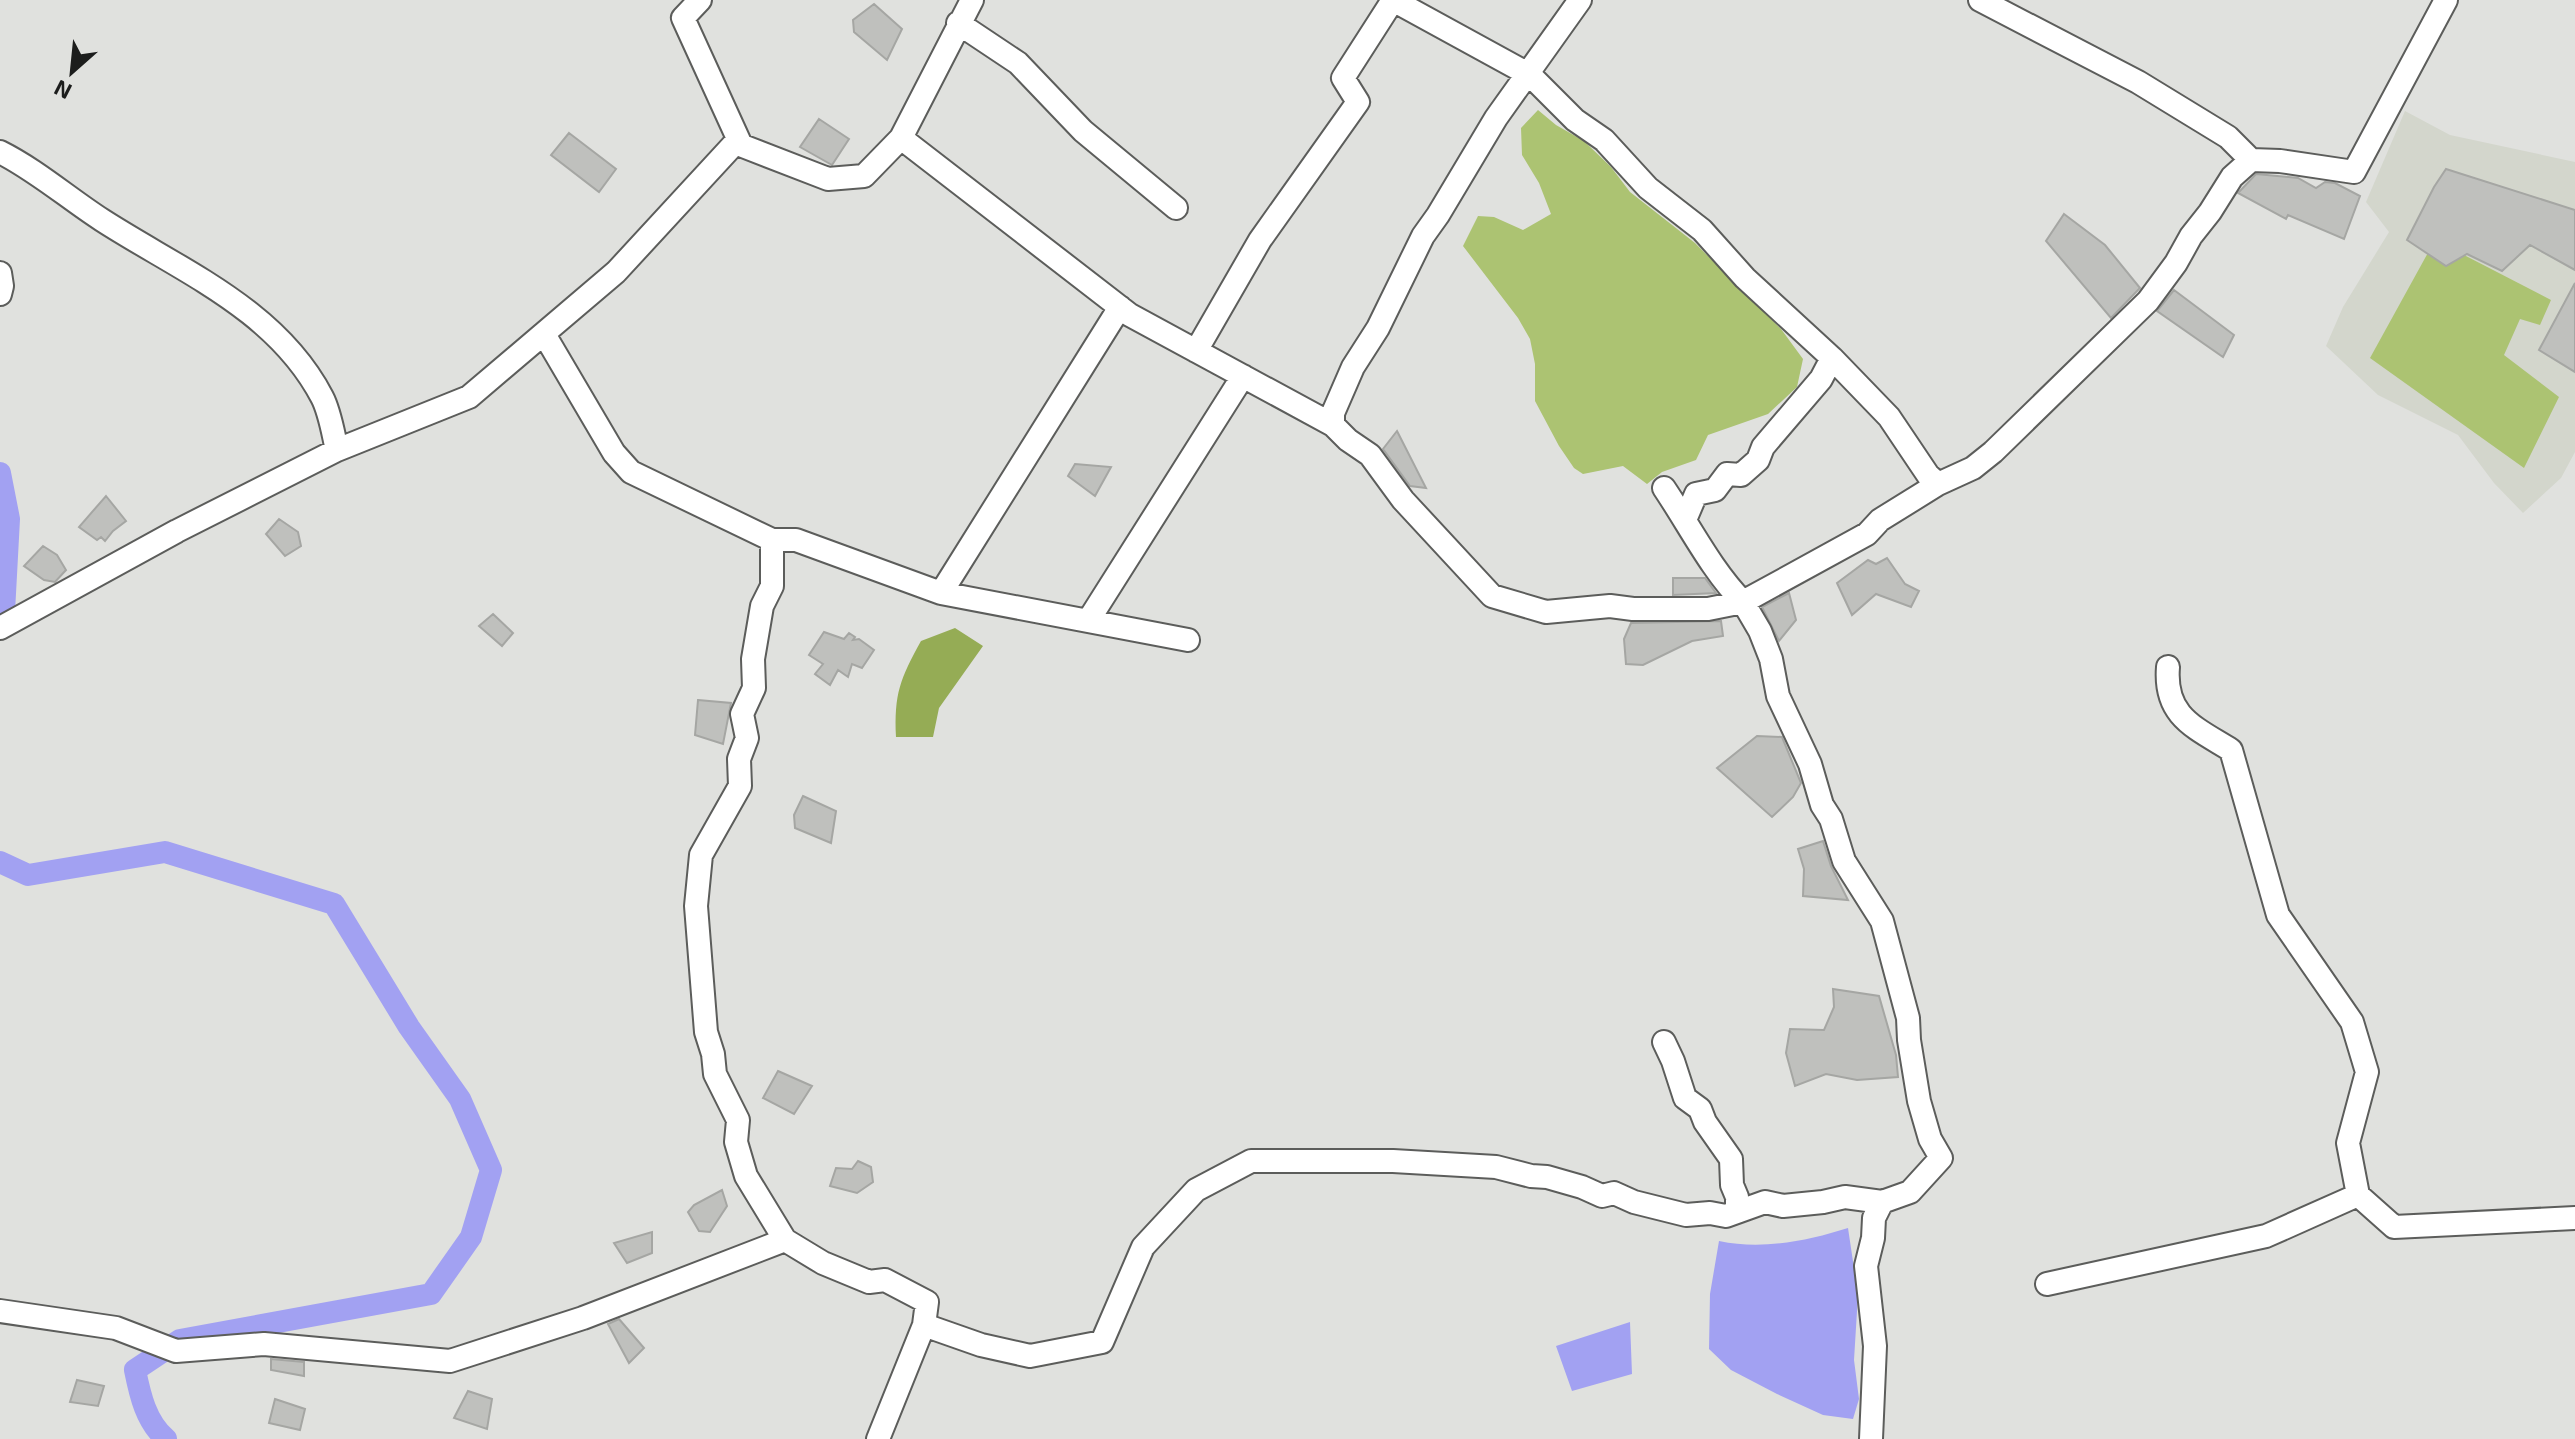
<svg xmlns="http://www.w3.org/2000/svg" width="2575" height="1439" viewBox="0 0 2575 1439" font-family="'Exo 2',sans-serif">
  <rect width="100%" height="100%" fill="#e0e1de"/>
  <path fill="#d3d6cc" d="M2405,111L2450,135L2575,162V452L2561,478L2523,513L2494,483L2458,435L2378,395L2326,346L2343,307L2389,232L2366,202Z"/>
  <path fill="#acc372" d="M1538,110L1556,125L1584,141L1611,167L1630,192L1695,243L1781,329L1803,359L1797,387L1768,414L1708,435L1696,460L1662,472L1647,484L1623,466L1583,474L1574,468L1559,446L1535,401V364L1530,339L1518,318L1463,246L1478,216L1494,217L1523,230L1551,214L1539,183L1522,155L1521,128Z
    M2435,240L2551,300L2540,325L2520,319L2504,355L2559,397L2524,468L2370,358Z"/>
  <path fill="#95ac55" d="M955,628L983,646L939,708L933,737H896C894,694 900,679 921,641Z"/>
  <path fill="#a2a1f2" d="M1848,1228L1858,1295L1854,1360L1859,1399L1853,1419L1823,1415L1777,1394L1731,1370L1709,1349L1710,1294L1719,1241C1762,1250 1807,1241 1848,1228Z
    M1630,1322L1632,1374L1572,1391L1556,1346Z"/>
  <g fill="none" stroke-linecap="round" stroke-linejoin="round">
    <path stroke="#a2a1f2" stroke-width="22" d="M0,473L9,519L4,612L0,613
      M0,862L28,875L165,852L334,904L409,1027L460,1099L491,1170L471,1237L431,1294L180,1340L135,1370C140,1395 146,1422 166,1439"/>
  </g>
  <path fill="#bfc0bd" stroke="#a5a6a3" stroke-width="2" d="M874,4L902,29L887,60L854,32L853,20Z
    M819,119L849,139L832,165L800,147Z
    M569,133L616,169L599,192L551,155Z
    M2446,169L2575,210V270L2530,245L2502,271L2467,254L2446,266L2407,240L2434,187Z
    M2256,174L2298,178L2316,188L2325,182L2335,183L2360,196L2344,239L2288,215L2286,219L2238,193Z
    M2064,214L2105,245L2140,288L2111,318L2046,241Z
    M2575,283V372L2539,350Z
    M2174,290L2234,335L2223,357L2157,311Z
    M1397,431L1426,488L1410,486L1383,449Z
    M1075,464L1111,467L1095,496L1068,476Z
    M106,496L126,521L113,531L105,541L101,537L97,540L79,527Z
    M279,519L298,532L301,546L285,556L266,534Z
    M43,546L57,555L66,570L55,582L44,580L24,566Z
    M1887,558L1905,584L1919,591L1911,607L1876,594L1852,615L1837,583L1868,560L1876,564Z
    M1673,578H1705L1716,593L1673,595Z
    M1789,593L1796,620L1779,641L1762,607Z
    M493,614L513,633L502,646L479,626Z
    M1721,621L1723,636L1692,641L1643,665L1626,664L1624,639L1631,623Z
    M824,632L844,639L849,633L855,637L853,640L859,639L874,650L862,668L852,664L848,677L838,670L830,685L815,674L823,664L809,655Z
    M698,700L731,703L723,744L695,735Z
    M1757,736L1782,737L1801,783L1793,797L1772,817L1717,768Z
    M803,796L836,811L831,843L795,828L794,815Z
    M1823,841L1831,866L1848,900L1803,896L1804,869L1798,849Z
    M1833,989L1879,996L1896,1055L1898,1077L1857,1080L1826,1074L1795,1086L1786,1053L1790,1029L1824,1030L1834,1007Z
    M778,1071L812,1086L794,1114L763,1098Z
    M858,1161L871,1167L873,1182L857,1193L830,1186L836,1168L852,1169Z
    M722,1190L727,1206L710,1232L699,1231L688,1212L694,1205Z
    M652,1232V1253L627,1263L614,1243Z
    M619,1319L644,1348L629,1363L608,1324Z
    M271,1359L304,1362V1376L271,1370Z
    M77,1380L104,1386L98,1406L70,1402Z
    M468,1391L492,1399L487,1429L454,1418Z
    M275,1399L305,1409L300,1430L269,1423Z"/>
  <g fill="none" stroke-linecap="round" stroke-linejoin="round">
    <g stroke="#5c5d5b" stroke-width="26">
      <path id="minor" d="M700,0L683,18L741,145
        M1393,0L1530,75L1575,120L1604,140L1648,188L1702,230L1745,278L1832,358L1889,417L1928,475L1938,484L1973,468L1993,452L2148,301L2176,263L2191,236L2210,212L2232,177L2251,160L2280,161L2354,172L2446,0
        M1580,0L1496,118L1438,215L1423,236L1378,328L1353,367L1333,413V425L1348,440L1370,455L1403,500L1492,596L1546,612L1610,606L1633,609H1708L1743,602L1760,631L1771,659L1778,696L1810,764L1822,805L1831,819L1844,861L1882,921L1908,1018L1909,1040L1919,1101L1930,1139L1941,1158L1910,1192L1882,1202L1874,1218L1873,1238L1866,1266L1875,1346L1871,1439
        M1980,0L2138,82L2228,137L2251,160
        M958,23L1018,63L1083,131L1176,208
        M901,138L1130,315L1333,425
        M0,152C36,170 68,198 102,220C181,271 276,309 322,397C330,412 333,433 337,450
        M0,273L2,286L0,294
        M544,334L614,453L631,472L772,540H796L941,593L1188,640
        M1196,351L1260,240L1358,102L1343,78L1393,0
        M1664,488C1689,525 1712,571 1743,602L1867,534L1880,520L1938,484
        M1685,520L1696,494L1715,490L1727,474L1741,475L1758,460L1763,447L1821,379L1832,358
        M772,540V586L762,606L753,659L754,688L742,714L747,738L739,759L740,786L701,855L696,906L706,1032L713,1054L715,1074L738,1120L736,1142L746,1176L785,1240L823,1263L869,1282L885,1280L927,1302L924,1325L878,1439
        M941,593L1120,307
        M1088,621L1243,376
        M0,628L177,531L337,450L469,397L616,272L735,143L828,179L864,176L901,138L972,0
        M2168,667C2164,716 2194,727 2231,750L2278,915L2352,1022L2367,1072L2348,1143L2358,1195L2394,1227L2575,1218
        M1664,1042L1673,1061L1685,1098L1700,1109L1705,1122L1731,1159L1732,1185L1737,1197V1211
        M2047,1284L2266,1236L2358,1195
        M0,1311L116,1328L176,1351L264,1344L450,1361L583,1318L785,1240
        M924,1325L981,1345L1030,1356L1102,1342L1143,1247L1196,1190L1251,1161H1393L1496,1167L1531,1176L1547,1177L1582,1187L1602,1196L1614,1193L1634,1202L1686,1215L1710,1213L1726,1216L1765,1202L1783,1206L1823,1202L1845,1197L1882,1202"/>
    </g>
    <use href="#minor" stroke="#fff" stroke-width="22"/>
  </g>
  <g transform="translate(72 72) rotate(207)" stroke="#e0e1de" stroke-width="6" paint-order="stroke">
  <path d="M0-6L14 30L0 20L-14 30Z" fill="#1c1d1c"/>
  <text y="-12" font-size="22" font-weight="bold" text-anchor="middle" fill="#1c1d1c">N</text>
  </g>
</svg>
